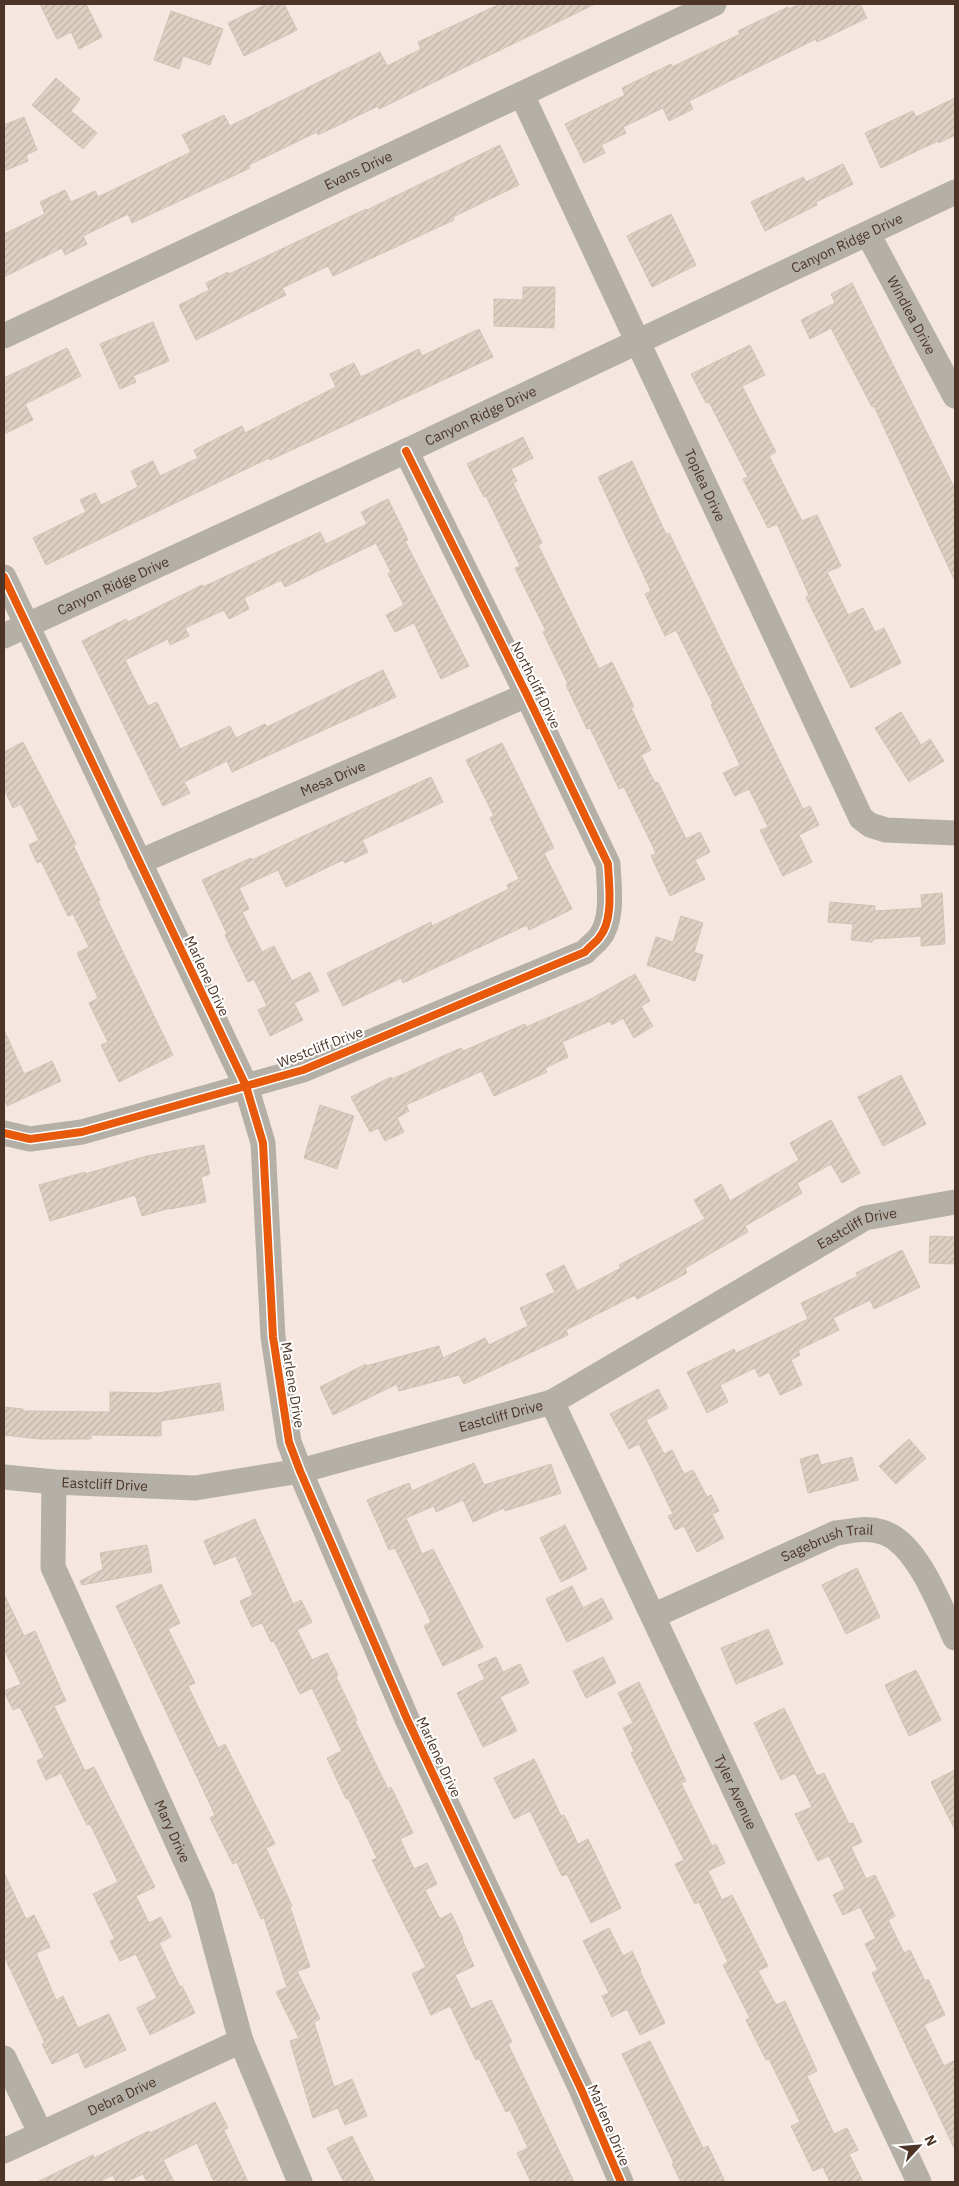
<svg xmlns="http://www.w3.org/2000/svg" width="959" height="2186" viewBox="0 0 959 2186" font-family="'IBM Plex Sans',sans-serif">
  <defs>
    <pattern id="building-hatch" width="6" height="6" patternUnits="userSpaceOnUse" patternTransform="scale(1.25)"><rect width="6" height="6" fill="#ded0c2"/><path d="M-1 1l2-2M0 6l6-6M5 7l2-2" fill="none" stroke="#c0b3a7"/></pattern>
  </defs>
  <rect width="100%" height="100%" fill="#f5e7df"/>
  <path fill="url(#building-hatch)" stroke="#d0c3b5" d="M40,4H86L102,37L79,49L71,32L57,39Z
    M267,4H284L297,30L244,56L228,23Z
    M500,4H595L379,109L378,106L318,135L317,132L249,165L250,168L132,223L128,214L83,236L87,244L65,255L62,248L4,277V234L45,214L40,202L65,190L71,202L95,191L98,197L191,152L182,135L224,115L230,126L380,52L387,66L421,49L418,42Z
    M800,4H860L867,18L817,42L816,39L689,101L693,109L669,121L663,108L623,127L626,133L601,145L605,153L584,163L565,124L625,95L622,88L671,64L672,67L740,34L738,31L788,7L789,9Z
    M171,11L223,29L210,65L183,56L179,69L154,60Z
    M56,78L80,99L71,111L97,133L83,149L32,105Z
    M955,98V135L939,143L938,141L881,168L865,133L913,111L916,117Z
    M24,117L37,150L26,155L28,161L4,171V125Z
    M500,145L519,185L453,217L454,220L333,276L328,266L282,288L286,295L196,340L179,305L209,290L206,283L228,272L229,274L366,209L367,210Z
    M843,164L853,184L816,202L817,205L765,231L751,202L803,177L806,182Z
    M671,214L696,265L652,287L627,236Z
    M852,283L955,489V581L874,406L872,407L831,328L810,339L801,320L835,303L831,294Z
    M523,287H555L554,328L494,326V299L523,300Z
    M153,322L169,361L133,376L136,382L120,389L100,344Z
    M479,329L493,357L270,460L269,458L46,565L33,538L86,512L80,500L95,493L101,505L138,487L131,471L153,461L160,476L198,458L194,450L242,426L245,433L336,387L330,374L354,363L361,377L419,349L422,356Z
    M750,345L765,375L742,386L776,452L769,456L802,521L817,515L841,566L827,572L848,615L863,608L875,632L884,628L901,663L851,688L806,597L809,595L777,524L768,528L743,479L748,477L709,402L706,403L691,374Z
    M67,348L81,376L25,404L33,420L4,434V378Z
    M523,437L533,458L511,469L517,481L513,483L542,543L538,545L599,669L612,662L634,707L631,708L651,750L641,755L655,783L658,782L686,839L700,832L710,852L695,860L705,879L670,896L651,856L656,853L624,787L619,789L590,728L587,729L566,685L568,684L543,632L546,631L515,568L520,566L486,496L484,497L467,464Z
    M632,461L666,534L669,533L803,809L810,806L819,825L799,835L812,862L783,876L760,830L768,827L749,789L735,796L723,773L740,765L711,705L713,704L676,630L665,636L645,594L651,591L598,477Z
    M388,499L408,540L405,541L469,666L441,679L414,623L395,632L386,615L404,605L388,574L391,572L376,543L285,587L281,580L244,598L249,609L229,619L224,610L185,628L189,636L170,645L168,639L125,660L148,706L157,702L180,749L230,726L236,738L265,724L267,727L383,670L396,697L232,772L227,761L184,782L190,793L163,806L82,641L126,619L128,622L202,585L203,587L320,532L326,544L367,524L361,512Z
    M901,712L921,745L930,739L944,761L909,782L875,728Z
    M23,742L76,844L73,845L100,900L98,901L173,1055L119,1082L101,1045L108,1042L89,1003L98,998L77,953L89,947L73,914L68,916L41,861L37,863L29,845L39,840L21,804L13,808L4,789V752Z
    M502,743L554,848L544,853L572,909L529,930L527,925L403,983L401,978L343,1006L327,973L431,922L432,926L509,889L507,885L519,879L490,818L494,816L466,760Z
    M431,777L443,802L362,840L368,852L345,863L343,860L286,887L278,870L239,888L249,909L242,912L262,952L274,946L292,981L310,972L319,991L294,1003L303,1020L270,1036L258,1010L267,1006L254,979L248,982L225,935L227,934L202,880L251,858L252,860Z
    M942,893L945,944L921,946V936L873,939L872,942L851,940L853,924L828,922L830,902L875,906V911L922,908L921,895Z
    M681,916L703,923L694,952L703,955L695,981L647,965L656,937L673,942Z
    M635,974L650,1001L641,1006L653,1026L634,1038L623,1018L612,1025L610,1021L562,1042L568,1057L545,1068L547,1072L494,1096L482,1071L406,1105L409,1111L397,1118L404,1132L385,1141L378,1128L370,1132L351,1097L391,1077L392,1079L461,1048L463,1051L525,1024L526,1027L591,999Z
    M4,1030L24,1074L52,1061L61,1081L7,1106L4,1098Z
    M901,1075L926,1124L883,1146L858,1097Z
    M320,1105L354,1116L337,1169L304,1158Z
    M831,1120L860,1173L842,1183L831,1164L797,1183L802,1193L745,1226L748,1232L685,1268L687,1273L637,1299L635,1295L566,1330L568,1335L464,1384L459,1375L399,1391L397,1384L333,1415L320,1387L366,1364V1366L439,1346L443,1358L485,1338L489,1345L528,1326L520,1308L555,1292L546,1274L564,1265L577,1291L621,1268L619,1265L705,1219L694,1200L721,1184L730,1201L799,1160L790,1143Z
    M204,1145L210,1174L201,1177L206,1202L170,1209V1208L142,1216L135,1195L50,1221L39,1185L85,1172V1174L147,1156Z
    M930,1236L955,1237V1264L929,1263Z
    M902,1250L920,1287L874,1309L870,1300L833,1318L839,1330L798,1350L800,1355L791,1360L802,1385L780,1395L769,1372L759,1377L755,1368L720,1385L728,1402L707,1413L687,1372L734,1349L736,1353L808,1319L801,1303L858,1276L856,1273Z
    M220,1383L224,1410L161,1421V1436L91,1435V1439H40L4,1435V1407L23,1409V1411L110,1412V1392L158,1393Z
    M658,1389L668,1408L646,1420L664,1454L672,1450L684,1474L693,1470L707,1497L711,1495L719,1511L712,1514L724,1538L697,1552L684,1526L675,1530L668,1516L673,1514L639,1444L629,1449L610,1414Z
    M909,1439L926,1458L896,1484L879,1466Z
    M818,1454L821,1465L852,1457L858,1480L808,1493L800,1459Z
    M474,1463L484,1485L551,1464L561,1493L505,1511L504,1508L473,1522L463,1500L436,1512L434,1506L406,1518L422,1554L433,1549L483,1647L443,1666L424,1626L431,1622L395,1548L389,1550L367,1500L409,1483L412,1491Z
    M255,1519L293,1604L301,1600L312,1622L297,1630L312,1660L327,1653L338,1675L336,1677L357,1720L355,1721L388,1789L391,1787L413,1833L400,1839L414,1869L427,1863L437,1884L425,1890L440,1919L451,1913L463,1938L462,1939L474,1966L455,1975L471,2009L491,2000L512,2042L508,2044L574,2182H531L517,2153L528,2148L510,2110L506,2112L479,2058L476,2060L450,2006L431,2015L412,1974L426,1967L372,1860L377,1858L348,1798L346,1799L327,1758L342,1751L312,1688L300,1694L274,1641L271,1642L262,1623L252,1627L240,1601L253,1595L236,1556L214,1565L204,1541Z
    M565,1525L587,1569L561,1582L540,1538Z
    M147,1545L152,1572L82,1585L80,1581L103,1569L100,1553Z
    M857,1568L880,1617L846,1634L822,1585Z
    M161,1584L180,1623L168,1629L195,1683L188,1686L218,1748L225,1744L275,1844L266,1848L292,1906L290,1907L310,1967L297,1971L320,2019L314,2022L334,2087L352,2079L367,2116L345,2125L338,2108L313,2118L290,2041L299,2038L276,1992L287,1987L264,1918L261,1919L237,1862L233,1864L210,1818L215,1815L116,1606Z
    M572,1586L583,1608L602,1598L613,1619L567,1642L546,1599Z
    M4,1594L24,1636L35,1631L66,1701L54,1706L85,1771L94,1767L155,1887L136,1896L149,1923L161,1917L171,1937L159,1943L180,1987L182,1986L195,2013L150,2035L137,2008L157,1998L136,1954L120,1961L110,1941L115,1939L93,1894L118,1882L90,1824L87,1825L61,1773L46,1780L37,1761L44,1757L20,1707L13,1710L4,1691L21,1684L4,1649Z
    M768,1629L783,1664L736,1684L721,1648Z
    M496,1657L503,1672L520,1664L529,1683L500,1697L517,1731L483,1747L457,1693L485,1679L478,1665Z
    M603,1657L616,1683L586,1698L573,1671Z
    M916,1670L941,1720L909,1736L885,1685Z
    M639,1682L686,1781L681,1783L712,1846L716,1844L725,1863L708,1871L722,1900L732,1895L768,1966L758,1971L776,2005L785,2001L817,2071L807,2076L834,2134L847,2128L858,2150L849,2154L863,2182H830L823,2167L813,2171L791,2126L800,2122L769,2059L766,2060L746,2020L750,2018L723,1965L728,1962L699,1902L695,1904L675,1864L684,1860L631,1753L634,1751L623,1728L633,1723L618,1693Z
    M784,1708L817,1776L824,1773L849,1824L853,1823L862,1842L851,1847L866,1879L875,1875L895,1916L888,1920L904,1953L910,1950L925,1981L928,1979L945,2015L924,2025L944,2066L955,2060V2150L872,1973L878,1970L865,1944L876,1938L860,1907L843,1915L833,1895L845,1889L829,1856L818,1861L795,1814L812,1807L795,1773L781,1780L754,1723Z
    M534,1759L561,1816L564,1815L578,1844L588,1839L621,1908L591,1923L567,1874L562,1876L530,1811L514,1819L494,1778Z
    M955,1770V1830L931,1782Z
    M4,1873L26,1919L34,1915L50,1947L36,1953L56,2000L63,1996L78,2028L109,2014L126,2050L85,2068L78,2052L52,2064L42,2044L45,2043L4,1956Z
    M609,1928L623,1956L632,1951L641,1970L640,1971L665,2023L640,2035L627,2009L612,2017L602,1996L609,1993L583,1941Z
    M650,2041L703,2148L708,2146L725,2182H681L672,2164L674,2163L622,2054Z
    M215,2102L228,2128L224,2130L248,2182H214L197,2143L163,2160L174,2182H147L143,2174L125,2182H116L113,2175L99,2182H37L93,2155L94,2158L149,2131L150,2133Z
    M352,2136L375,2182H344L327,2148Z"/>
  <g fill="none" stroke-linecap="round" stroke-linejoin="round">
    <g stroke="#b4b0a7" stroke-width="25">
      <path id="s1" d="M522,95L861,818L870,825L886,830L955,833"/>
      <path id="s2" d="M868,234L955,396"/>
      <path id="s3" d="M4,336L714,4"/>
      <path d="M4,577L246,1086L263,1143L273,1337L289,1442L300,1471L407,1719L581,2089L621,2182"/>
      <path id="s4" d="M4,636L406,451L955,192"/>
      <path id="s5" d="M139,862L527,695"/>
      <path d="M4,1133L30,1139L82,1132L303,1070L585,952C589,947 595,943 599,938C614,920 609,886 608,864L527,695L406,451"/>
      <path id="s6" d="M552,1402L919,2182"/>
      <path id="s7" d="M4,1477L54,1482L195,1488L300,1471L552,1402L865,1218L955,1202"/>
      <path id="s8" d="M54,1482L53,1567L202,1897L241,2041L300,2182"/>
      <path id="s9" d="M653,1616L836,1533C851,1531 866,1527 882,1532C917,1542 941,1608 955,1638"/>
      <path d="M4,2058L41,2134"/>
      <path id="s10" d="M4,2151L241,2041"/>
    </g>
    <g stroke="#fff" stroke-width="11">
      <path id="cycleway" d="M4,577L246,1086L263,1143L273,1337L289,1442L300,1471L407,1719L581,2089L621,2182
        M4,1133L30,1139L82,1132L303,1070L585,952C589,947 595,943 599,938C614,920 609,886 608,864L527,695L406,451"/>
    </g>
    <use href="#cycleway" stroke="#e8590c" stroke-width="8"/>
  </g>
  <g text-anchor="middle" stroke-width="4" stroke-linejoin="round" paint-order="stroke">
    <g font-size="14" fill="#4c3527" stroke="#fff">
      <text dy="5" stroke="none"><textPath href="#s3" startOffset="391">Evans Drive</textPath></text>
      <text dy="5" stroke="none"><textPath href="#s4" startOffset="930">Canyon Ridge Drive</textPath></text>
      <text dy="5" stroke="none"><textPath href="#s2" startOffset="92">Windlea Drive</textPath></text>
      <text dy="5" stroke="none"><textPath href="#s4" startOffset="525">Canyon Ridge Drive</textPath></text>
      <text dy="5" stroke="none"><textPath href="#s1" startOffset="431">Toplea Drive</textPath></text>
      <text dy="5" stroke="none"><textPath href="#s4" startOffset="120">Canyon Ridge Drive</textPath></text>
      <text transform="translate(536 685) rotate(64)" y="5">Northcliff Drive</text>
      <text dy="5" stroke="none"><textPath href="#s5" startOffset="211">Mesa Drive</textPath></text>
      <text transform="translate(207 976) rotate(65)" y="5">Marlene Drive</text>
      <text transform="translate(320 1047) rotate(-21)" y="5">Westcliff Drive</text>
      <text dy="5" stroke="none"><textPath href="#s7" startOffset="911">Eastcliff Drive</textPath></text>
      <text transform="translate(293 1385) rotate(81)" y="5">Marlene Drive</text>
      <text dy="5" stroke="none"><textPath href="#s7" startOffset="506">Eastcliff Drive</textPath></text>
      <text dy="5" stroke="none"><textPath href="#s7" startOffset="101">Eastcliff Drive</textPath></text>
      <text dy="5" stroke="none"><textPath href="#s9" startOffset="190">Sagebrush Trail</textPath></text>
      <text transform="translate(439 1757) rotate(65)" y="5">Marlene Drive</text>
      <text dy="5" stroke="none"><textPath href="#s6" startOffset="431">Tyler Avenue</textPath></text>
      <text dy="5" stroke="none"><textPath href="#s8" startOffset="375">Mary Drive</textPath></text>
      <text dy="5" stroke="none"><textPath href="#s10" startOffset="130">Debra Drive</textPath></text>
      <text transform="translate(609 2125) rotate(67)" y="5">Marlene Drive</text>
    </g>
  </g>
  <rect width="959" height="2186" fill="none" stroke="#4c3527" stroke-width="10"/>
  <g transform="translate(919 2146) rotate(64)" stroke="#ffffff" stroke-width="4" paint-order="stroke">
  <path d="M0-4L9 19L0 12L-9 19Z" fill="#4c3527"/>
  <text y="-8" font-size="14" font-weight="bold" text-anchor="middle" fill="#4c3527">N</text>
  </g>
</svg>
